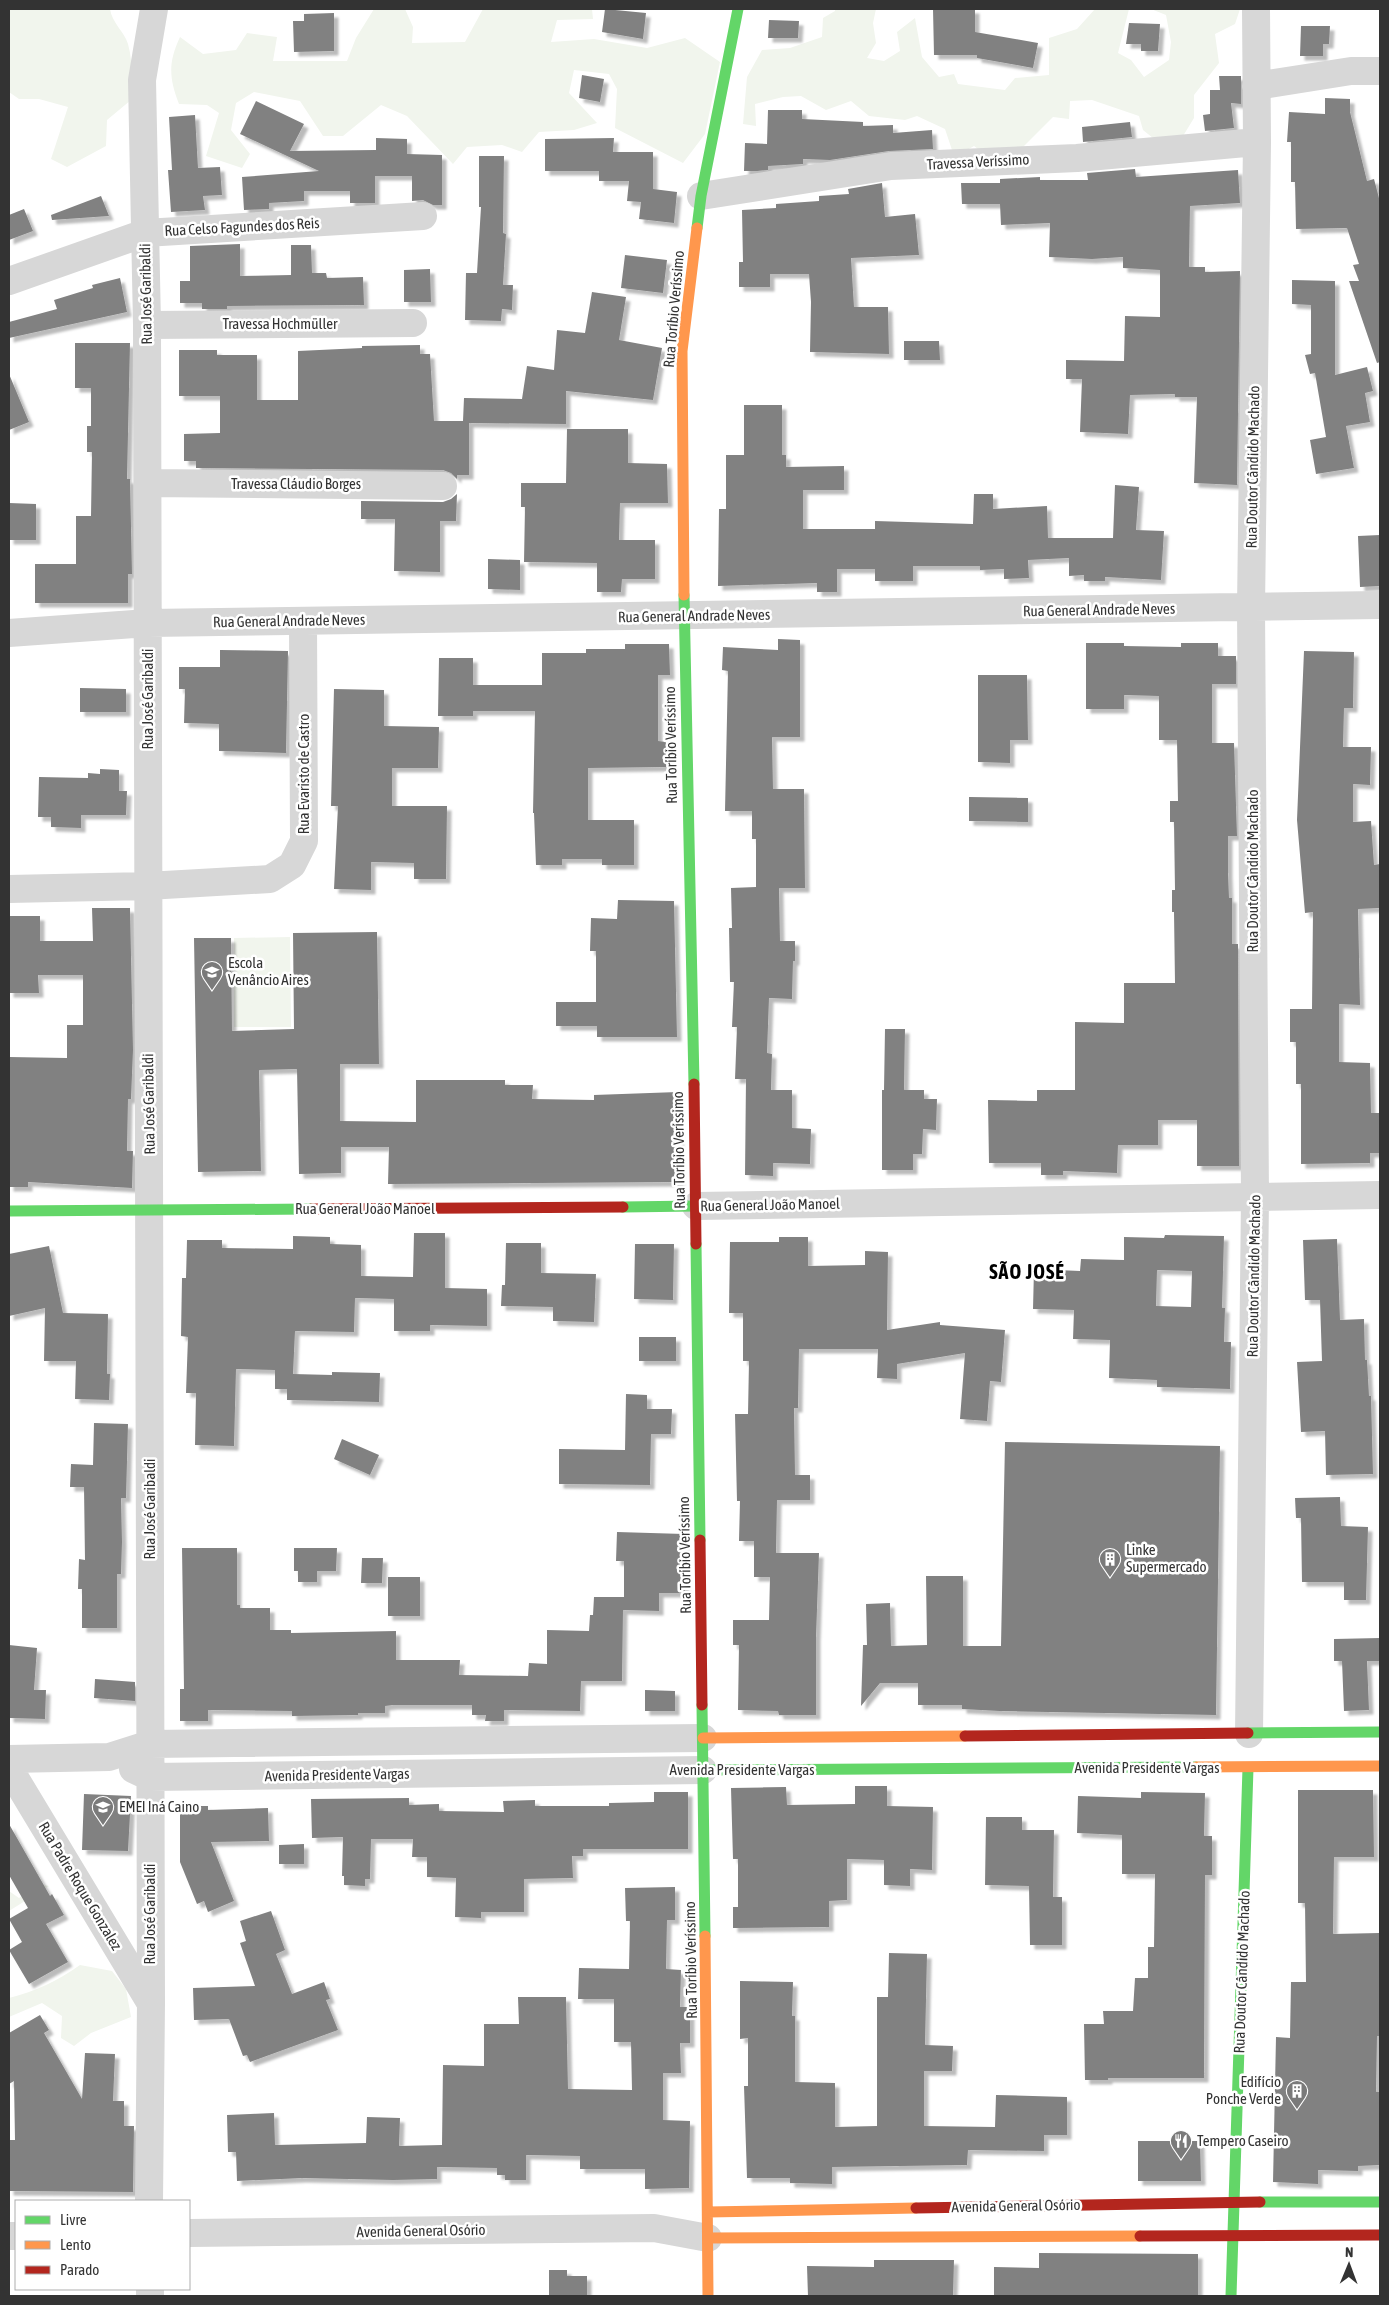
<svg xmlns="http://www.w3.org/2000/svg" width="1389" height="2305" viewBox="0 0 1389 2305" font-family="'Asap Condensed',sans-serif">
  <defs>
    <filter id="shadow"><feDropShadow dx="4.5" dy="4.5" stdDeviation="1" flood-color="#0004"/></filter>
  </defs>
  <rect width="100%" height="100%" fill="#fff"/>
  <path fill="#f1f5ed" d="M9,9H110C112,23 124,31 128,44C133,62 132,82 131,100L107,120L106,146L67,167L51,159L68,107L39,99H19L9,92Z
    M374,9H405L413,27L412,43L465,42L483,9H592L593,19L557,20L551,42L594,39L647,48L685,38L720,62L705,134L683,163L615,128L617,89L609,74L574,70L569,93L597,123L574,130L539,132L522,152L502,145L467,147L453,164L407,116L381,105L343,136H323L300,101L254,92L236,103L231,130L250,154L242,168L206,156L219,113L207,105L179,104C169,78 168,63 180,37L203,54L236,50L247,33L277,37L273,61H347L356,38Z
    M835,9H876L873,23L876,43L867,58L884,61L900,51L897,32L915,18L922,57L939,77L954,74L958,84L1005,90L1015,78L1049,75V38L1077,29L1095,9H1129L1118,53L1131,60L1144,77L1169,60L1171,42L1166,15L1151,9H1240L1235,24L1215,34L1219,63L1194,95V118L1183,136L1158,142L1143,130L1139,116L1092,100L1070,101L1069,119L1053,117L1021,149L986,155L974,146L962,153L952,150L945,129L917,116L905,120L869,116L851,101L826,110L801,96L783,97L755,104L756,126L743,124L747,77L762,50L790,48L822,37L823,18L835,11Z
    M290,937L291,1027H234V938Z
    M40,1884L49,1886L9,1911V1891L19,1898Z
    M80,1965L112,1971L126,1989L131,2017L91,2033L74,2046L61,2038L62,2016L42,2003L9,2017V1998C36,1991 57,1981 80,1965Z"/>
  <path fill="#818181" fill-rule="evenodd" filter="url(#shadow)" d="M605,9L646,13L643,39L602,32Z
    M933,9H975V32L1038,43L1033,68L977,58V55H934Z
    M334,13V51L294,52L293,21H304V14Z
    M769,20L799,21L798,38H768Z
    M1129,23L1160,24L1158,51H1141V44H1126Z
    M1301,26H1330L1329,44H1323V56H1300Z
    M582,75L604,79L600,102L579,98Z
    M1219,76H1241V104L1231,103L1234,128L1205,131L1203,115L1210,114V90H1220Z
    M1325,98L1350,99V112L1367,181L1374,179L1380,202V362L1377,363L1349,281H1359L1353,265L1359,264L1347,228L1296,229L1295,182H1291V142H1287L1289,112L1325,114Z
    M256,101L304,124L290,151L376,150V138L407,139V154L442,155V205H433L423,200L412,201V176H375V203H350V191H304V201L269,203V209L244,210L242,177L319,171L240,134Z
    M768,110H802V119L863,122V126L893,125V133L932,130L933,149L889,151L830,160L803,159V164L768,166V170L757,171H744L745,143L767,144Z
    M195,115L198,168L220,167L222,195L203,196L205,210L171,212L168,170H172L169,117Z
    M1130,122L1132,137L1083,142L1082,127Z
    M614,138L613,152H653V189L677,192L674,223L639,219L641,202L627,201L629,181H599V171H545V139Z
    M479,156H504L503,233L506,234L503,285H513L512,310L502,309L501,321L465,320L466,273H477L481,207H479Z
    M1135,169L1136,177L1238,170L1240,203L1190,206L1189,267H1205V272L1240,271L1237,485L1194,483L1197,397H1175V394L1130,395L1128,434L1080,432L1082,379H1066V360L1124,361L1125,316L1160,317V270L1123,268V257L1092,259L1049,257L1050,223L1001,225L1000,204H962L961,183H1000V179L1040,177V180H1088L1087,173Z
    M882,183L885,217L915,214L919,255L851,258L854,307H888L889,354L810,352L811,302L809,274H770V287H739V262H743L742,210L776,208V204L819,201V196L849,194L848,189Z
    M101,196L109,216L52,220L51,215Z
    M24,209L33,231L9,240V215Z
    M240,244V276L291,275V245H311L312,273H326L327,278L363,277L364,305L227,306V309H202V303H180V281H190V246Z
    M625,255L667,260L663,293L621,288Z
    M430,269L431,302H404V270Z
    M120,278L127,312L9,338V322L57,309L54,300L93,288L92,285Z
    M1292,280L1335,281V375L1367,367L1373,391L1365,393L1370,422L1346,426L1354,468L1316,474L1310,440L1326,437L1315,373L1310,374L1305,355L1311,354V305L1292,304Z
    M592,292L626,297L619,340L662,348L653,400L566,391V424L469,423V475H457V479L451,473L443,470L196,468V461H184V434L220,433V396H179V350H217V355H257V400H298V351L362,348V346L420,345V354H430L434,421H463L464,398L522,399L527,366L554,370L557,330L585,333Z
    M904,341H939L940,360H904Z
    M75,343H130L127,479H130L132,574H128V603H35V564H76V516H91L92,452H87V426H91V388H75Z
    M9,374L29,422L9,430Z
    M744,405H782V455H786V467L844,466V490H803V529H875V521L973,524L974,494H993V509L1047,506L1048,538H1113L1115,485L1139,487L1136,530L1164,531L1161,580L1105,577V581H1084V575L1069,576V558L1028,560L1029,578L1004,579V569L980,570V566H913V581H875V569H837V592H817V583L718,586L719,509H726V455H744Z
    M567,429H628V463L667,464L668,503H620L619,540H655V579H622L621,592H597V563L524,562L525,507H521V483H566Z
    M457,494L456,521H440V572L394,571L395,519H361V501L443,502L451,499Z
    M9,503L36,504V540H9Z
    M1380,535V586L1360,587L1358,536Z
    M488,559L520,560V590L488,589Z
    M778,639L800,640V737H772L773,789H804L805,888H779L780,941H795V961H793L792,999L769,998L767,1053L772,1054L771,1090H792V1128L811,1129L810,1164L773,1163V1176L745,1175L746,1079H735L737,1027H732L734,982H730L729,928H732L731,888L756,887V839H752V811H725L728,671L722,670L723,647L778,650Z
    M1086,643H1124V646L1181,647V643H1218V656H1236V684H1212V743H1234L1237,836H1228V873L1229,898H1232V944H1238L1239,1166H1197V1120H1158V1145H1118L1117,1173L1063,1171V1175H1041V1163H989L988,1100L1037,1101V1090H1075V1022L1124,1023V983H1175L1174,912H1172V890H1175L1174,822H1170V801H1178L1177,740H1159V696L1124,695V709H1086Z
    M625,644H669L670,675H658V741L666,742V767L588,768V820H634V865H602V859H562V865H536L534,813H533L535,711H473V716H438L439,658H473V685H542V653H586V649H625Z
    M220,650L288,651L286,753L219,751V724L184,723L185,689H179V667H220Z
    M1304,651L1354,652L1353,708H1344L1343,747H1371L1370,785L1353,784V822L1371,821L1374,865L1380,864V908L1358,909L1360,1005L1339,1004V1062L1370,1063L1371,1113H1380V1153H1370V1163L1301,1164V1084H1296V1042H1290V1009H1312L1313,912L1305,913L1297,820Z
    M978,675H1027L1028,740H1010V763L978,762Z
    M80,688L126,689V712H80Z
    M334,689L384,690V726L439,727L438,768H392V806H447L446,879H414V863L371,862V890L334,889L338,806H331Z
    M100,769L119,770V791H127L126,815H81V828L51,827V817H38L39,777L88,778V773L100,774Z
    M969,797L1028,798V822L969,821Z
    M618,900L674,901L677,1037H597V1026H556V1002H596V951H590L591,918L617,919Z
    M92,908H130L133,1050L131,1099H128L127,1151H133L132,1188L28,1182V1187H9V1057L67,1058V1025H83V975H38L39,993H9V916H40V941H93Z
    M377,932L379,1064H340V1121L416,1122V1080H505V1085H533L532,1099L594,1100V1095L678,1092L680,1182L388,1184L389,1147H341V1173L299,1174L297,1069L259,1070L261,1171L198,1172L194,938H231L232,1031L294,1029L293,933Z
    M885,1029H905L904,1090H924V1099H937L936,1130L923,1129L922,1154H913V1170H882V1090H884Z
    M414,1233H445V1288L487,1289V1326L430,1325V1331H394V1299L355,1298L354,1332L295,1331L293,1374L332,1375V1372L380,1373L379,1402L287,1400V1389H275V1370L236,1369L234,1446L195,1445L196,1393H186L188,1337L181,1336L182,1278H186L187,1240H222V1248L293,1249V1236L330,1237V1244L361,1245V1276L413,1277Z
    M1165,1235L1224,1236L1222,1308H1225L1224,1342H1231L1230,1389L1157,1387V1380L1109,1378L1110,1340L1073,1339L1074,1310L1033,1309L1034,1269L1080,1271L1081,1259L1124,1260V1237L1164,1238ZM1157,1270L1192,1271L1191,1307L1156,1306Z
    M779,1237H808V1266L865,1265V1251L888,1252L887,1330L940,1322V1325L1005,1330L1001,1382L990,1381L987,1421L960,1419L965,1353L897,1364V1379L877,1378L878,1349H799L798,1408H794L795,1475H810V1500H777L776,1553H819L816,1637V1715H779L778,1711L738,1710L739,1645H733V1620H769L770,1577H754V1541H739L740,1501H737L735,1414H748L749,1361H743V1313H729L730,1242H779Z
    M1337,1239L1340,1320L1364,1319L1365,1360H1367L1369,1396H1371L1373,1474L1326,1475L1325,1431L1301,1432L1297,1362L1322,1361L1320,1300H1305L1303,1240Z
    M506,1243H541V1273L596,1274L594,1322L553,1321V1307L501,1306L502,1285H505Z
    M635,1244H674L673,1300L634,1299Z
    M49,1246L63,1313L108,1314L107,1374H110L109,1400L75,1399L76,1361H44L45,1308L9,1316V1254Z
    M639,1337H676V1361H639Z
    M626,1394L647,1395V1409H672L671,1434H651L650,1485L559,1484V1449L625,1450Z
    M94,1423L128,1424L126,1498H121L122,1542L121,1574H117V1628H82V1589H78L79,1559L85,1560L84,1487H70L71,1464L93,1465Z
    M342,1439L379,1455L370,1475L334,1459Z
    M1005,1442L1220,1446L1216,1715L1000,1711L962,1709V1705H918V1683H880L861,1706L863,1645H867L866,1604L890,1603L891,1646L927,1645L926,1576H963V1646H1001Z
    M1340,1497L1341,1526L1368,1527L1366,1600H1344V1582H1302L1301,1518H1296L1295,1498Z
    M617,1532L684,1534L685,1593H659V1611L623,1610L622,1681H581L580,1711L504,1710V1721H485L486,1715H472V1705H393L385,1706V1713H358V1715L292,1716V1711L208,1710V1721H180V1689H184L182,1548H237V1605H240V1608H270V1630H291V1633L396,1631V1660H460L459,1675L528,1676L529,1663L547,1664V1630L589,1631L590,1615H593L594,1597H624V1561H616Z
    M294,1548H337L336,1571H317V1582H298V1571H294Z
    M362,1558H383L382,1583H361Z
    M388,1577H420V1616H388Z
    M1380,1638V1661H1367L1369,1710L1344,1711L1342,1661H1334V1639Z
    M9,1645L37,1648L34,1690H46L45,1719L9,1718Z
    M95,1679L135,1682V1701L94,1698Z
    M645,1690L675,1691V1711H645Z
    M855,1786H887V1806L933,1807L932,1870L910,1869V1886L884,1885V1860L847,1859V1900L829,1901V1927L733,1928V1907H738V1859H733L731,1788L786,1787L787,1805L855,1804Z
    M1298,1790H1373L1374,1857H1334L1333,1934L1380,1933V2036H1377L1376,2092H1380V2165L1358,2166V2171L1318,2170V2184L1273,2182L1276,2037L1290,2038L1291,1982H1306L1305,1903H1298Z
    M654,1792H688V1849H583V1856H572L573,1878L524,1879V1912H481V1918L455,1917L456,1878L427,1877V1857H412L413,1839H371L370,1879H365V1886L344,1885V1876H342L343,1837L312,1838L311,1799L409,1798V1805L439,1804V1811L504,1812L503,1801L535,1800V1806H609V1803L654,1802Z
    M1141,1792L1205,1793L1204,1836H1212V1875H1205L1204,2078H1108V2080H1085L1084,2024H1104L1103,2011H1133L1135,1978H1148V1947H1154L1155,1874H1122V1835L1077,1833L1078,1796L1141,1798Z
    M84,1794L131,1796L128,1851L82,1850Z
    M180,1806H208V1810L268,1808L269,1841L211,1842L234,1901L208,1912L204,1901L197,1904L180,1862Z
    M986,1817H1022V1830H1054L1053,1897H1062V1945H1030L1029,1886L985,1885Z
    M9,1824L50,1896L52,1894L64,1915L46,1924L68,1962L29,1984L9,1950L22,1942L9,1919L28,1908L9,1875Z
    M304,1844V1864H279V1845Z
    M675,1887V1920H667L666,1969L681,1970L680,2007H690V2043H680L681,2073H663V2120L690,2121L689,2188L645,2189V2169H580V2156L526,2155V2180H505V2175H497V2168L437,2167V2179L393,2180L302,2178L237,2181L236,2152H228L227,2115L274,2113L275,2145L366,2143L367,2117L400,2118L399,2146L442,2145L443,2065L484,2066V2024H519L518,1997H566L568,2089L632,2090L631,2042H614V1999H578L579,1968L629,1969L630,1921H626L625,1888Z
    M271,1911L285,1950L276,1954L292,1994L324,1982L330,1999L326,2000L338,2030L250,2062L247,2055L243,2056L229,2019L194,2020L193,1988L255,1986L240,1943L246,1941L240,1921Z
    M889,1953L927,1954L925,2045L953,2046L952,2071H924V2126L995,2127L996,2095L1067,2097V2135H1044V2151L968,2150L967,2165L832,2167V2184L790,2183V2178H747L744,2086H748V2038L740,2039V1981L793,1982L792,2016H795V2082L835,2083V2127L877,2126V1997H888Z
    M40,2015L49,2030L44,2033L82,2099L85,2053L115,2054L113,2101H124V2126H134L133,2192L9,2191V2140H15L14,2081L9,2084V2033Z
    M1138,2141H1200L1201,2181H1138Z
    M1039,2253L1198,2254V2296H994V2267L1039,2268Z
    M874,2260H954L953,2296H808L807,2266L874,2267Z
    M549,2270H567V2276H587V2296H549Z"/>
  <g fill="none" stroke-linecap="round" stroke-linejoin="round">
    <path stroke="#d7d7d7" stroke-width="28" d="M1256,86L1351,71H1380
      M701,196L891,166L1077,158L1257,142
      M9,281L145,233L423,216
      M147,325L413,323
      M148,483L443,486
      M9,633L148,623L1380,605
      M9,889L147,886L270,879L292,865L304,841L303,621
      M696,1206L1380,1195
      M1249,1734L1255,1197L1251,608L1257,142L1256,9
      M9,1759L109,1757L150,1744L703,1738
      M9,1768L150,2002
      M133,1769L150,1777L703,1770
      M149,2201L151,2003L147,325L142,80L154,9
      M189,2233L654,2228L708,2238
      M9,2236H16
      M150,2289V2296"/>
    <path stroke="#63d668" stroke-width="11" d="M697,228L701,196L738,9
      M684,595L694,1084
      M623,1207L696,1206
      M9,1211L311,1209
      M696,1244L700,1540
      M702,1705L705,1936
      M1248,1733L1380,1732
      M703,1770L1196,1767
      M1260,2202H1380
      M1231,2296L1248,1768"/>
    <path stroke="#ff974d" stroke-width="11" d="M684,595L682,351L697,228
      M703,1738L965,1736
      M1196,1767L1380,1766
      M705,1936L708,2296
      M708,2212L916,2208
      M708,2238L1140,2236"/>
    <path stroke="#b3261e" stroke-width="11" d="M694,1084L696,1244
      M311,1209L623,1207
      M700,1540L702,1705
      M965,1736L1248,1733
      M916,2208L1260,2202
      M1140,2236L1380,2235"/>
  </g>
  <defs>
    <g id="school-pin" transform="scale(1.125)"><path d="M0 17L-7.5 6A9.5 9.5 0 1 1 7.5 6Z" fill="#7a7a7a" stroke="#fff"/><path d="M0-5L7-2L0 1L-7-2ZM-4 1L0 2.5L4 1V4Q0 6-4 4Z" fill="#fff"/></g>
    <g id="building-pin" transform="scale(1.125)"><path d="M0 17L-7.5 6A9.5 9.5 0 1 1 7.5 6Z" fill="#7a7a7a" stroke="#fff"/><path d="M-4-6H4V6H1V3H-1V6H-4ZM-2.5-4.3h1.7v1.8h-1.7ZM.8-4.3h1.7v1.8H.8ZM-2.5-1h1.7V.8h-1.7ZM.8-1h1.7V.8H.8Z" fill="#fff"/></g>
    <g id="restaurant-pin" transform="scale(1.125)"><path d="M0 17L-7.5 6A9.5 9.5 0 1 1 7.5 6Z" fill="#7a7a7a" stroke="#fff"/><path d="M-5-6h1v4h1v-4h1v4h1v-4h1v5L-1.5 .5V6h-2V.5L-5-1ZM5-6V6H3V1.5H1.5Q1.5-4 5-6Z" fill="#fff"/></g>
  </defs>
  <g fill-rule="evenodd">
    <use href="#school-pin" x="212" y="972"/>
    <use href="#building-pin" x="1110" y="1559"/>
    <use href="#school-pin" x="103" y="1807"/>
    <use href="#building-pin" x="1297" y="2091"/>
    <use href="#restaurant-pin" x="1181" y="2141"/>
  </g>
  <g text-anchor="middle" stroke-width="5" stroke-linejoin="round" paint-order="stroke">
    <g font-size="15" fill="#333" stroke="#fff">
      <text transform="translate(978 162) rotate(-3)" y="5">Travessa Veríssimo</text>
      <text transform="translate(242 227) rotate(-3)" y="5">Rua Celso Fagundes dos Reis</text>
      <text transform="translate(146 294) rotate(-91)" y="5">Rua José Garibaldi</text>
      <text transform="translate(674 309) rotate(-85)" y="5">Rua Toríbio Veríssimo</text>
      <text x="280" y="329">Travessa Hochmüller</text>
      <text transform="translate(1253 467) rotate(-89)" y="5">Rua Doutor Cândido Machado</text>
      <text x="296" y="489">Travessa Cláudio Borges</text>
      <text transform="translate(1099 610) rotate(-1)" y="5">Rua General Andrade Neves</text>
      <text transform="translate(694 616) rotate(-1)" y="5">Rua General Andrade Neves</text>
      <text transform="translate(289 621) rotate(-1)" y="5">Rua General Andrade Neves</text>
      <text transform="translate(148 699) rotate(-90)" y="5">Rua José Garibaldi</text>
      <text transform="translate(671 745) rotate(-91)" y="5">Rua Toríbio Veríssimo</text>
      <text transform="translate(304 774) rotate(-90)" y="5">Rua Evaristo de Castro</text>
      <text transform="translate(1253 871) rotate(-90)" y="5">Rua Doutor Cândido Machado</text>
      <text transform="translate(149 1104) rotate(-91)" y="5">Rua José Garibaldi</text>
      <text transform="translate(679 1150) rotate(-91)" y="5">Rua Toríbio Veríssimo</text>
      <text transform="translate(770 1205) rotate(-1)" y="5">Rua General João Manoel</text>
      <text x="365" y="1214">Rua General João Manoel</text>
      <text transform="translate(1254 1276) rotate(-89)" y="5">Rua Doutor Cândido Machado</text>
      <text transform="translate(150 1509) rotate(-90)" y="5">Rua José Garibaldi</text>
      <text transform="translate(685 1555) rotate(-91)" y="5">Rua Toríbio Veríssimo</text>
      <text x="1147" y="1773">Avenida Presidente Vargas</text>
      <text x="742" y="1775">Avenida Presidente Vargas</text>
      <text transform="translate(337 1775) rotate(-1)" y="5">Avenida Presidente Vargas</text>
      <text transform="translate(80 1886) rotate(59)" y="5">Rua Padre Roque Gonzalez</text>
      <text transform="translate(150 1914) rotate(-90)" y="5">Rua José Garibaldi</text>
      <text transform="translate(691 1960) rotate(-91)" y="5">Rua Toríbio Veríssimo</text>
      <text transform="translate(1242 1972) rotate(-88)" y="5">Rua Doutor Cândido Machado</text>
      <text transform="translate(1016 2206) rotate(-1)" y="5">Avenida General Osório</text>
      <text transform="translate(421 2231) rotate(-1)" y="5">Avenida General Osório</text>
    </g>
    <g font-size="15" fill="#333" stroke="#fff" text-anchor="start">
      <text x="228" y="968">Escola<tspan x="228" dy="17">Venâncio Aires</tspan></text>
      <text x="1126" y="1555">Linke<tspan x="1126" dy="17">Supermercado</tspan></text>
      <text x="119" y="1812">EMEI Iná Caino</text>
      <text x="1281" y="2087" text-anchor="end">Edifício<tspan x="1281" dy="17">Ponche Verde</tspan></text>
      <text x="1197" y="2146">Tempero Caseiro</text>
    </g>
    <g font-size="20" font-weight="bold" letter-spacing="1" fill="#000" stroke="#fff">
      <text x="1027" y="1279">SÃO JOSÉ</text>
    </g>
  </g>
  <rect width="1389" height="2305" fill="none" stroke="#333333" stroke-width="20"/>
  <rect x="15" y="2200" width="175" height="90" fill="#ffffff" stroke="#adadad"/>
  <rect x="25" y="2216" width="25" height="8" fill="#63d668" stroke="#adadad"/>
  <text x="60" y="2225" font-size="15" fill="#333333">Livre</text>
  <rect x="25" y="2241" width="25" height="8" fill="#ff974d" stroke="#adadad"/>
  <text x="60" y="2250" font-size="15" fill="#333333">Lento</text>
  <rect x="25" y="2266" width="25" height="8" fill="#b3261e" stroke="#adadad"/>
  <text x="60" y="2275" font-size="15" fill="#333333">Parado</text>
  <g transform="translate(1349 2265) rotate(1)" stroke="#ffffff" stroke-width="4" paint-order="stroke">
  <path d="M0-4L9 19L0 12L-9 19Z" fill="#333333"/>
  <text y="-8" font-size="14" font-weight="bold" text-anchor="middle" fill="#333333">N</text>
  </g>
</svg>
